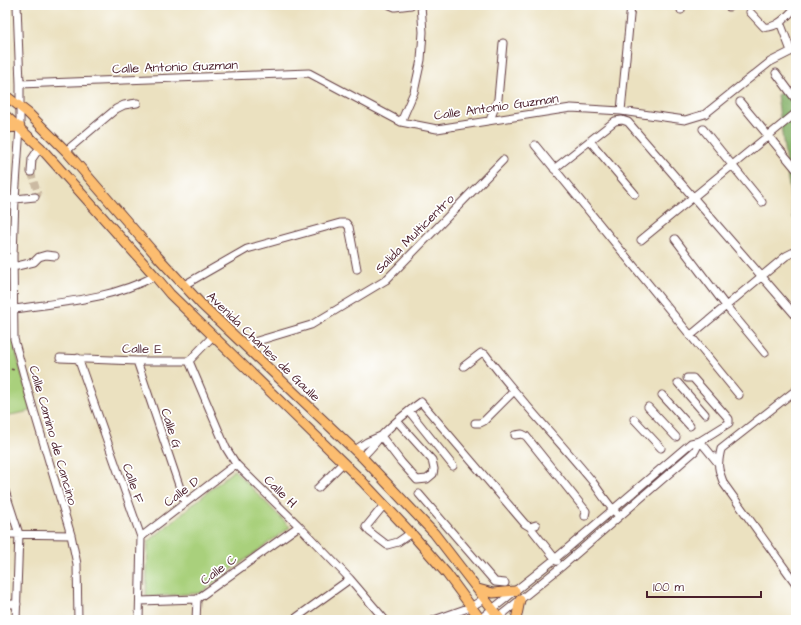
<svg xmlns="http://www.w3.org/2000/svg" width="801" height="625" viewBox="0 0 801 625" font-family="'Architects Daughter',sans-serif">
  <rect width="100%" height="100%" fill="#fff"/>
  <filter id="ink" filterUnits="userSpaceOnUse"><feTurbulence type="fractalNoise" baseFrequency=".025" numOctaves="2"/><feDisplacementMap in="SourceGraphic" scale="8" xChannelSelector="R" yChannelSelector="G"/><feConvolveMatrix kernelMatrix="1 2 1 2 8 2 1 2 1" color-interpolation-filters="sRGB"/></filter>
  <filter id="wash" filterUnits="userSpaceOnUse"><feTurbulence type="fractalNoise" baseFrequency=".012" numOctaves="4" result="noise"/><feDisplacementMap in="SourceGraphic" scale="16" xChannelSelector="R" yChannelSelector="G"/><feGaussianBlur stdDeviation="0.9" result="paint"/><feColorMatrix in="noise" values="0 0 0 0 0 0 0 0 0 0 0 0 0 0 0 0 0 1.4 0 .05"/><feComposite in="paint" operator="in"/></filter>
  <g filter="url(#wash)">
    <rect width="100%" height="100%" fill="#ebe1c0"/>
    <path fill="#a9d07b" stroke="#7a7853" d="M5,329H10L31,411L5,416Z
      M234,470L290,527L200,593L146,597L148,542Z"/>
    <path fill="#86b26b" stroke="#68684b" d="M796,85V221L793,218L777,95Z"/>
  </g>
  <g filter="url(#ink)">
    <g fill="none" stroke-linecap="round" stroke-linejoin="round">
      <path stroke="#cbbaa2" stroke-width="7" stroke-dasharray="7 3.5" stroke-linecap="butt" d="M31,172L38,194L35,197"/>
      <g stroke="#623c41" stroke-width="9">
        <path id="minor" d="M17,5L20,84
          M390,5L395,7L411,5
          M680,5L681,10
          M729,5V7
          M750,12L764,27C777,29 788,15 796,7
          M780,22L791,51
          M776,73L796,100
          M740,102L796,169
          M621,111L631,5
          M490,120L498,99L503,43
          M401,122L414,92L421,60L423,32L421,5
          M703,129L762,202
          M590,141L635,194
          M535,145L739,395
          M66,151L116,109L124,105L137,103
          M554,169L615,121L622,120L628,122L796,316
          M31,172L32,159L40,147
          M5,200L35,197
          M675,239L726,306L765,353
          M641,240L796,113
          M13,267L34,262L39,257L46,255L55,256
          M5,268L7,266V257
          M184,285L247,249L340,223H346L349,227L357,269
          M14,309C62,302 112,299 155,276
          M690,336L786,256L796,251
          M244,345L311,325L386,280L503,160
          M60,358L137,361H189L213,336
          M78,358L141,537L139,620
          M137,361L185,503
          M189,361L226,448L236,464L299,526L350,579L385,620
          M464,366L481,353L485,354C518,399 557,438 592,481C600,492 607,503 616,513
          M678,383L705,414
          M796,390L721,449C717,466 718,469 724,484L796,584
          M662,395L690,426
          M648,407L676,437
          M409,411L453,466
          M634,419L661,448
          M475,423H480L484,421L514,391
          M515,435L522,434L526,436L586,511L585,516
          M381,436L401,462L417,480L427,479L433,474L434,469L432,460L397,421
          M700,441L718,463
          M355,450L367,442L381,436
          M362,457C371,449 375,443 383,434C395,422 407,412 421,402L525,524L530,527L536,525
          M318,488L343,463
          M5,491L19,534L16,620
          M419,494L495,582L505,583
          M384,505L366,527L370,532L387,545L398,542L411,533
          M530,527L557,561
          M5,534L71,535
          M141,537L236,464
          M140,601L197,599L299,526
          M5,604H17
          M480,619L555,559L691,443L700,441L729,423V419L693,378H687
          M78,620L77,564L71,535L31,401L14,339L13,256L15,199L20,127V84L309,73L401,122L437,129L571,108L621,111L685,120L705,114L770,62L796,49
          M196,620L197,599
          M293,620L350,579
          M434,620L471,607L485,598
          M495,620L561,567L695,451L700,441"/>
      </g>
      <g stroke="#623c41" stroke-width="11">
        <path id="major" d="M5,95L28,113L66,151L155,254L202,305L362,457L434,533L501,620
          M5,115L40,147L155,276L170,294L362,481L411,533L447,574L481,620
          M5,128L20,127
          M478,589L493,593L515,591
          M516,620L520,600"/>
      </g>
      <path stroke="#623c41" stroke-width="1.5" stroke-dasharray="3 3" stroke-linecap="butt" d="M5,368L15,370"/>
      <use href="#minor" stroke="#fff" stroke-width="7"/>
      <use href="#major" stroke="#fcbd6f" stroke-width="9"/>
    </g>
  </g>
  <g text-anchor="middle" stroke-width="3.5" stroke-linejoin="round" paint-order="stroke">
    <g font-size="13" fill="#4a1f2b" stroke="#fff">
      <text transform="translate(175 66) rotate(-2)" y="5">Calle Antonio Guzman</text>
      <text transform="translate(496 106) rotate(-8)" y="5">Calle Antonio Guzman</text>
      <text transform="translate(414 233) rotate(-45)" y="5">Salida Multicentro</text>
      <text transform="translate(264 346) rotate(44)" y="5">Avenida Charles de Gaulle</text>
      <text transform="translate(142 348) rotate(1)" y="5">Calle E</text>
      <text transform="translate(172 428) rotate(72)" y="5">Calle G</text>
      <text transform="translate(54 435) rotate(74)" y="5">Calle Camino de Cancino</text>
      <text transform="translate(134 483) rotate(71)" y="5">Calle F</text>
      <text transform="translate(181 491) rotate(-37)" y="5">Calle D</text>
      <text transform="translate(281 491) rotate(45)" y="5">Calle H</text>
      <text transform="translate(218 569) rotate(-36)" y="5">Calle C</text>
    </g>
  </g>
  <rect width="801" height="625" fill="none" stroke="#fff" stroke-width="20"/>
  <path d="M647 591v6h114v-6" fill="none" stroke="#4a1f2b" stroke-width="2"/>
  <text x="653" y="591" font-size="12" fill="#4a1f2b" stroke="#ffffff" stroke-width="3" paint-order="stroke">100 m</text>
</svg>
